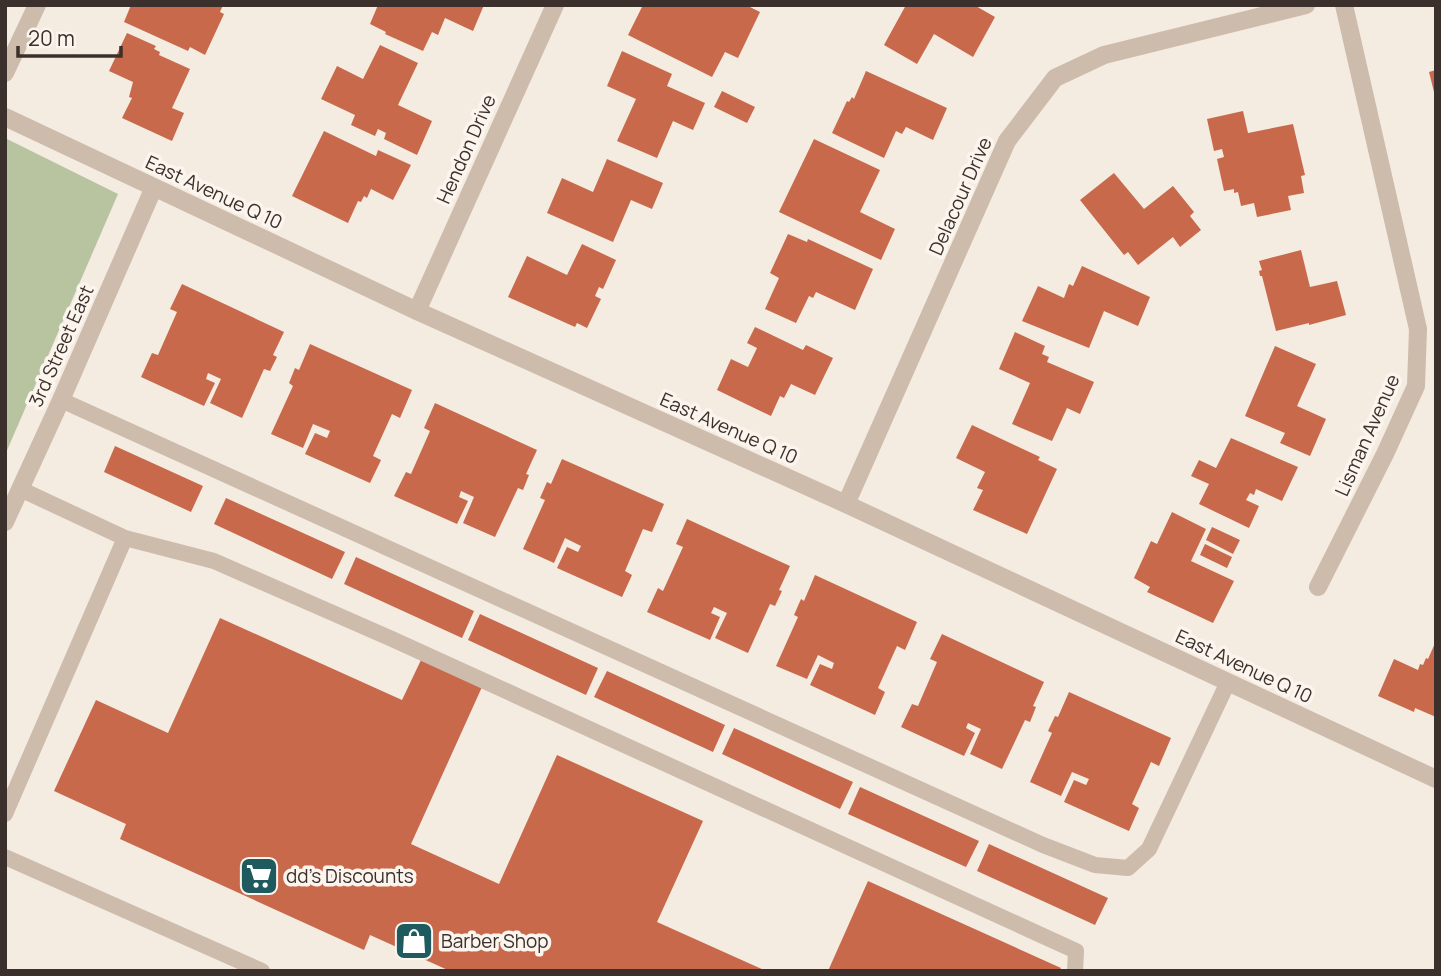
<svg xmlns="http://www.w3.org/2000/svg" width="1441" height="976" viewBox="0 0 1441 976" font-family="Manrope,sans-serif">
  <rect width="100%" height="100%" fill="#f4ebe1"/>
  <path fill="#b8c4a0" d="M5,138L118,194L5,455Z"/>
  <path fill="#c8694b" d="M131,5H223L220,12L224,14L205,55L190,47L188,51L124,22Z
    M378,5H484L473,31L445,18L438,35L432,32L423,51L385,34L386,32L370,24Z
    M643,5H746L760,12L738,58L725,52L712,77L628,35Z
    M906,5H974L995,17L973,57L934,34L917,64L884,45Z
    M127,33L156,46L154,49L160,52L159,55L190,69L172,108L184,113L172,141L122,118L132,98L129,97L133,82L109,71Z
    M380,45L418,63L398,105L432,121L417,155L384,139L386,133L378,129L375,136L351,125L355,115L321,99L337,66L363,79Z
    M622,51L672,74L667,86L705,103L693,130L673,121L657,158L617,141L636,99L607,86Z
    M1436,70V96H1435L1429,72Z
    M866,71L947,108L933,140L906,127L902,134L896,131L884,158L832,133L847,101L849,102L852,97L854,99Z
    M722,91L755,107L747,123L714,107Z
    M1243,111L1248,133L1293,124L1305,175L1301,176L1304,193L1288,196L1291,210L1257,217L1254,203L1241,206L1238,192L1234,193V189L1224,191L1217,159L1224,157L1222,149L1214,151L1207,119Z
    M324,131L376,156L378,150L411,165L393,200L371,189L367,198L364,196L361,202L358,201L348,223L292,196Z
    M814,139L880,170L860,212L895,229L881,260L779,212Z
    M607,159L663,183L652,209L631,200L613,242L547,213L562,178L593,192Z
    M1114,173L1144,209L1173,186L1194,212L1190,216L1201,230L1180,247L1173,237L1138,265L1128,252L1124,255L1080,200Z
    M788,234L807,242L808,239L873,269L855,310L816,292L813,298L809,296L796,323L765,309L779,278L770,273Z
    M582,244L616,260L603,289L599,287L595,296L601,299L587,328L577,323L575,327L508,297L527,256L567,275Z
    M1301,250L1310,287L1337,281L1346,315L1309,325V323L1276,331L1262,276H1260L1259,271L1262,270L1259,261Z
    M1082,266L1150,297L1138,326L1104,311L1089,348L1022,321L1038,286L1064,298L1069,284L1073,286Z
    M182,284L284,332L273,355L277,357L270,371L264,369L242,418L210,403L221,379L208,373L206,379L215,383L204,406L141,377L152,353L158,355L177,312L170,309Z
    M755,327L803,350L806,345L833,358L815,395L791,384L784,398L780,396L771,416L717,390L731,359L748,367L757,348L747,343Z
    M1015,332L1045,346L1042,354L1049,357L1047,362L1094,382L1080,414L1067,408L1052,441L1012,424L1030,383L999,369Z
    M310,344L412,390L400,418L392,414L373,456L381,460L370,483L305,454L315,433L327,438L330,431L313,424L303,448L271,434L293,386L289,383L295,368L299,370Z
    M1275,346L1316,364L1297,406L1326,419L1310,456L1280,443L1285,433L1245,416Z
    M435,403L537,450L526,474L529,475L523,490L518,488L495,537L463,523L474,497L461,491L459,497L468,501L457,524L394,496L406,472L411,474L430,431L424,428Z
    M972,425L1040,457L1038,460L1057,469L1027,534L973,510L983,490L977,488L985,472L956,458Z
    M1231,438L1298,467L1282,501L1256,489L1254,495L1250,493L1246,500L1259,506L1249,528L1199,504L1209,484L1191,476L1199,460L1216,468Z
    M115,446L203,486L191,512L104,472Z
    M562,459L664,504L652,532L643,529L625,571L632,575L622,597L557,568L567,547L578,552L581,546L565,538L554,563L523,549L545,500L540,498L547,482L551,484Z
    M226,498L345,552L332,579L214,524Z
    M1172,512L1206,529L1191,561L1234,581L1213,623L1147,592L1150,587L1134,578L1151,541L1157,544Z
    M687,519L790,566L779,590L782,591L775,606L770,604L748,653L715,638L727,613L714,607L711,613L720,617L710,640L647,612L658,588L663,591L683,547L676,544Z
    M1212,527L1240,540L1233,554L1206,540Z
    M1205,544L1232,557L1227,568L1200,555Z
    M356,557L474,611L462,638L344,584Z
    M815,575L917,622L905,650L897,646L878,688L885,692L875,715L810,685L820,664L832,669L834,663L818,655L807,679L776,666L798,617L794,615L801,599L804,601Z
    M480,614L598,668L586,695L468,640Z
    M220,618L402,700L421,660L482,687L411,844L499,884L557,755L703,821L657,922L766,971H450L370,935L364,950L120,839L126,824L54,791L96,700L168,733Z
    M942,634L1044,682L1033,706L1036,707L1030,722L1025,720L1002,769L970,754L981,729L968,723L966,728L975,733L964,756L901,727L912,704L918,706L937,662L930,659Z
    M1436,641V717L1415,708L1414,712L1378,696L1394,659L1418,670L1420,664L1423,665L1426,658L1428,659Z
    M607,671L725,725L713,752L594,697Z
    M1069,692L1171,738L1159,766L1151,762L1132,804L1139,808L1129,831L1064,802L1074,780L1086,785L1089,779L1072,772L1061,796L1030,782L1052,733L1048,731L1055,716L1058,717Z
    M734,728L853,782L840,809L722,754Z
    M860,787L979,841L966,867L848,814Z
    M989,844L1108,898L1095,925L977,871Z
    M868,881L1061,968L1059,971H828Z"/>
  <g fill="none" stroke-linecap="round" stroke-linejoin="round">
    <path stroke="#cdbbac" stroke-width="16" d="M61,400L1043,845L1095,865L1128,868L1149,849L1228,682
      M125,538L214,561L392,639L1076,951L1075,971
      M5,814L125,538L20,489
      M5,857L262,971"/>
    <path stroke="#cdbbac" stroke-width="18" d="M5,73L37,5
      M5,117L417,311L846,504L1436,779
      M417,311L555,5
      M846,504L1007,141L1055,78L1104,55L1306,5
      M5,522L61,400L154,187
      M1318,587L1385,454L1416,386L1418,329L1344,5"/>
  </g>
  <defs>
    <g id="supermarket-square" transform="scale(2.0125)"><rect x="-9" y="-9" width="18" height="18" rx="4" fill="#1f5a5e" stroke="#fbf5ee"/><path d="M-6-5.5h2.5l.6 2H6L4.5 2H-2.5L-4.4-4H-6ZM-1.5 3.2a1.3 1.3 0 1 0 .1 0ZM3 3.2a1.3 1.3 0 1 0 .1 0Z" fill="#fff"/></g>
    <g id="shop-square" transform="scale(2.0125)"><rect x="-9" y="-9" width="18" height="18" rx="4" fill="#1f5a5e" stroke="#fbf5ee"/><path d="M-5-2.5h2.3a2.7 3.5 0 0 1 5.4 0H5L5.5 6h-11ZM-1.5-2.5h3a1.5 2.3 0 0 0-3 0Z" fill="#fff"/></g>
  </defs>
  <g fill-rule="evenodd">
    <use href="#supermarket-square" x="259" y="876"/>
    <use href="#shop-square" x="414" y="941"/>
  </g>
  <g text-anchor="middle" stroke-width="7" stroke-linejoin="round" paint-order="stroke">
    <g font-size="19" fill="#3b302b" stroke="#fbf5ee">
      <text transform="translate(466 149) rotate(-66)" y="7">Hendon Drive</text>
      <text transform="translate(214 192) rotate(25)" y="7">East Avenue Q 10</text>
      <text transform="translate(960 196) rotate(-66)" y="7">Delacour Drive</text>
      <text transform="translate(61 346) rotate(-66)" y="7">3rd Street East</text>
      <text transform="translate(729 428) rotate(24)" y="7">East Avenue Q 10</text>
      <text transform="translate(1367 435) rotate(-66)" y="7">Lisman Avenue</text>
      <text transform="translate(1244 666) rotate(25)" y="7">East Avenue Q 10</text>
    </g>
    <g font-size="19" fill="#3b302b" stroke="#fbf5ee" text-anchor="start">
      <text x="286" y="883">dd's Discounts</text>
      <text x="441" y="948">Barber Shop</text>
    </g>
  </g>
  <rect width="1441" height="976" fill="none" stroke="#3b302b" stroke-width="14"/>
  <path d="M18 46v10h103v-10" fill="none" stroke="#3b302b" stroke-width="3.5"/>
  <text x="28" y="46" font-size="21" fill="#3b302b" stroke="#fbf5ee" stroke-width="5" paint-order="stroke">20 m</text>
</svg>
